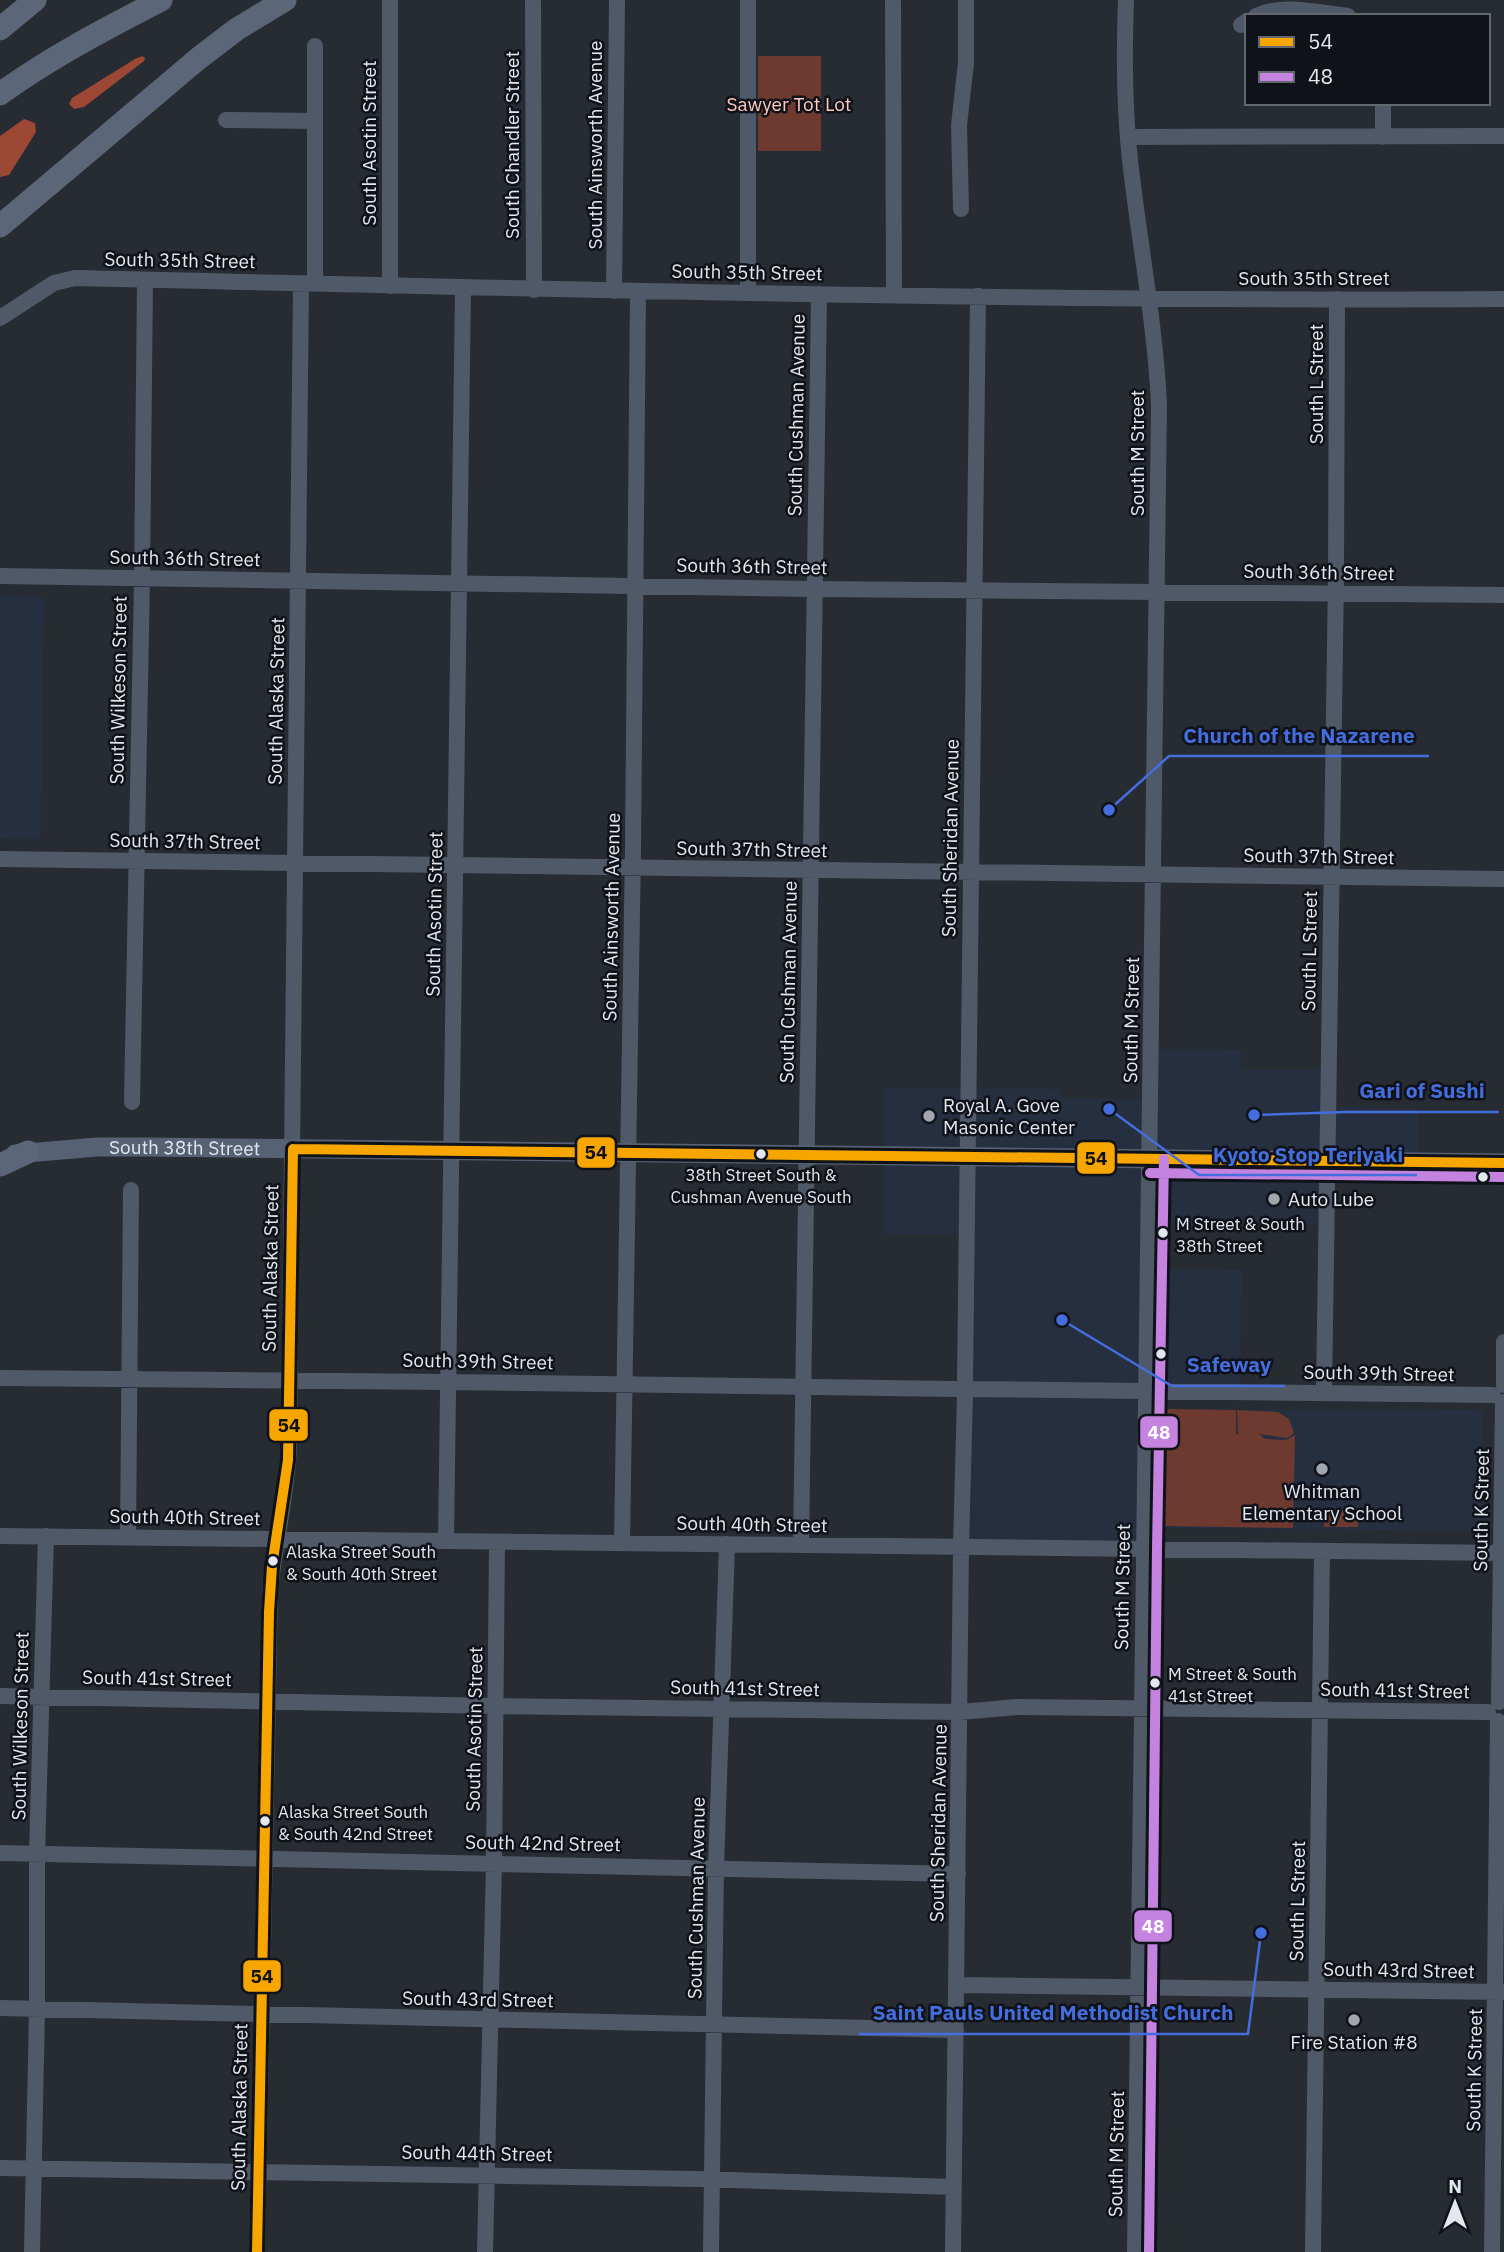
<svg xmlns="http://www.w3.org/2000/svg" width="1504" height="2252" viewBox="0 0 1504 2252" font-family="'IBM Plex Sans',sans-serif">
  <rect width="100%" height="100%" fill="#272b32"/>
  <path fill="#252f40" d="M0,595L44,596L41,839L0,838Z
    M1151,1049L1241,1050V1070H1329V1107L1418,1108V1162H1328L1327,1225L1149,1223V1269L1242,1270L1240,1392L1147,1391L1143,1549L961,1547L965,1234H884V1087L1061,1089V1098L1150,1099Z
    M1164,1409L1483,1410L1481,1531L1161,1528Z"/>
  <path fill="#6e3a2f" d="M758,56H821V151H758Z
    M1164,1409L1236,1410V1434H1238L1237,1410L1278,1412L1289,1419L1294,1433L1287,1438L1259,1434L1265,1439L1286,1440L1295,1435L1293,1528L1165,1526L1163,1524Z
    M1324,1510H1358V1527H1324Z"/>
  <path fill="#9d4834" d="M142,56L145,58L144,61L84,107L74,109L69,104L72,98L135,59Z
    M24,119L35,123L36,132L9,175L0,177V136Z"/>
  <g fill="none" stroke-linecap="round" stroke-linejoin="round">
    <path stroke="#505968" stroke-width="16" d="M533,0L534,290
      M893,0L894,295
      M1126,0C1124,53 1124,107 1130,160C1139,241 1155,322 1159,404L1135,2252
      M1256,16C1282,3 1320,13 1348,16
      M1241,25L1247,21
      M315,46V284
      M1383,103V137
      M226,120L314,121
      M1128,137L1504,136
      M961,209L959,125L966,63V0
      M390,286V0
      M614,291L617,0
      M748,293V0
      M0,318L54,283L75,278C551,289 1028,302 1504,299
      M0,576L815,589L1504,595
      M0,859L1504,879
      M132,1102L142,578L145,280
      M0,1378L449,1382L955,1389
      M965,1380L978,296
      M1504,1385V1342
      M970,1389L1493,1395
      M1324,1393L1336,576L1337,299
      M0,1536L1504,1553
      M128,1537L131,1190
      M446,1541L463,288
      M622,1543L633,849L638,291
      M801,1545L819,294
      M0,1696L495,1706L960,1712L1017,1707L1488,1712
      M1499,1702L1503,1402
      M0,1853L958,1874
      M957,1985L1504,1992
      M0,2008L956,2030
      M0,2168L697,2179L954,2187
      M32,2252L37,2009V1854L46,1536
      M257,2252L270,1590C275,1542 287,1495 289,1446L301,284
      M485,2252L494,1862L497,1542
      M711,2252L716,1868L727,1544
      M953,2252L961,1547L965,1395
      M1313,2252L1322,1551
      M1492,2252L1498,1721"/>
    <path stroke="#566174" stroke-width="19" id="s1" d="M15,1154L97,1147H143L1504,1163"/>
    <path stroke="#5c6679" stroke-width="23" d="M0,29L35,0
      M0,94C51,57 105,29 161,0
      M0,226L199,58L237,29L285,0
      M0,1165L28,1152"/>
    <g stroke="#0f1218" stroke-width="16">
      <path id="bus-1" d="M293,1149L1504,1163
        M257,2252L269,1612L272,1566L288,1460L293,1149"/>
    </g>
    <g stroke="#0f1218" stroke-width="16">
      <path id="bus-2" d="M1150,1173L1504,1177
        M1149,2252L1157,1549L1164,1159"/>
    </g>
    <use href="#bus-1" stroke="#f7a600" stroke-width="10"/>
    <use href="#bus-2" stroke="#c483df" stroke-width="10"/>
  </g>
  <g fill="#a1a5ae" stroke="#0f1218" stroke-width="2.5">
    <circle cx="929" cy="1116" r="7"/>
    <circle cx="1274" cy="1199" r="7"/>
    <circle cx="1322" cy="1469" r="7"/>
    <circle cx="1354" cy="2020" r="7"/>
  </g>
  <g fill="#e2e7f0" stroke="#0f1218" stroke-width="2.5">
    <circle cx="761" cy="1154" r="6"/>
    <circle cx="1483" cy="1177" r="6"/>
    <circle cx="1163" cy="1233" r="6"/>
    <circle cx="1161" cy="1354" r="6"/>
    <circle cx="273" cy="1561" r="6"/>
    <circle cx="1155" cy="1683" r="6"/>
    <circle cx="265" cy="1821" r="6"/>
  </g>
  <g text-anchor="middle" stroke-width="5" stroke-linejoin="round" paint-order="stroke">
    <g font-size="17" fill="#e2e7f0" stroke="#0f1218" text-anchor="start">
      <text x="761" y="1181" text-anchor="middle">38th Street South &amp;<tspan x="761" dy="22">Cushman Avenue South</tspan></text>
      <text x="1176" y="1230">M Street &amp; South<tspan x="1176" dy="22">38th Street</tspan></text>
      <text x="286" y="1558">Alaska Street South<tspan x="286" dy="22">&amp; South 40th Street</tspan></text>
      <text x="1168" y="1680">M Street &amp; South<tspan x="1168" dy="22">41st Street</tspan></text>
      <text x="278" y="1818">Alaska Street South<tspan x="278" dy="22">&amp; South 42nd Street</tspan></text>
    </g>
    <g font-size="19" fill="#ffcabc" stroke="#0f1218">
      <text x="789" y="111">Sawyer Tot Lot</text>
    </g>
    <g font-size="19" fill="#e2e7f0" stroke="#0f1218">
      <text transform="translate(369 143) rotate(-90)" y="7">South Asotin Street</text>
      <text transform="translate(512 145) rotate(-90)" y="7">South Chandler Street</text>
      <text transform="translate(595 145) rotate(-90)" y="7">South Ainsworth Avenue</text>
      <text transform="translate(180 260) rotate(1)" y="7">South 35th Street</text>
      <text transform="translate(747 272) rotate(1)" y="7">South 35th Street</text>
      <text x="1314" y="285">South 35th Street</text>
      <text transform="translate(1316 384) rotate(-90)" y="7">South L Street</text>
      <text transform="translate(796 415) rotate(-89)" y="7">South Cushman Avenue</text>
      <text transform="translate(1137 453) rotate(-90)" y="7">South M Street</text>
      <text transform="translate(185 558) rotate(1)" y="7">South 36th Street</text>
      <text transform="translate(752 566) rotate(1)" y="7">South 36th Street</text>
      <text transform="translate(1319 572) rotate(1)" y="7">South 36th Street</text>
      <text transform="translate(118 690) rotate(-89)" y="7">South Wilkeson Street</text>
      <text transform="translate(276 701) rotate(-89)" y="7">South Alaska Street</text>
      <text transform="translate(950 838) rotate(-89)" y="7">South Sheridan Avenue</text>
      <text transform="translate(185 841) rotate(1)" y="7">South 37th Street</text>
      <text transform="translate(752 849) rotate(1)" y="7">South 37th Street</text>
      <text transform="translate(1319 856) rotate(1)" y="7">South 37th Street</text>
      <text transform="translate(434 914) rotate(-89)" y="7">South Asotin Street</text>
      <text transform="translate(611 917) rotate(-89)" y="7">South Ainsworth Avenue</text>
      <text transform="translate(1309 951) rotate(-89)" y="7">South L Street</text>
      <text transform="translate(788 982) rotate(-89)" y="7">South Cushman Avenue</text>
      <text transform="translate(1131 1020) rotate(-89)" y="7">South M Street</text>
      <text dy="7" stroke="none"><textPath href="#s1" startOffset="170">South 38th Street</textPath></text>
      <text transform="translate(270 1268) rotate(-89)" y="7">South Alaska Street</text>
      <text transform="translate(478 1361) rotate(1)" y="7">South 39th Street</text>
      <text transform="translate(1379 1373) rotate(1)" y="7">South 39th Street</text>
      <text transform="translate(1481 1510) rotate(-89)" y="7">South K Street</text>
      <text transform="translate(185 1517) rotate(1)" y="7">South 40th Street</text>
      <text transform="translate(752 1524) rotate(1)" y="7">South 40th Street</text>
      <text transform="translate(1122 1587) rotate(-89)" y="7">South M Street</text>
      <text transform="translate(157 1678) rotate(1)" y="7">South 41st Street</text>
      <text transform="translate(745 1688) rotate(1)" y="7">South 41st Street</text>
      <text transform="translate(1395 1690) rotate(1)" y="7">South 41st Street</text>
      <text transform="translate(20 1726) rotate(-89)" y="7">South Wilkeson Street</text>
      <text transform="translate(474 1729) rotate(-89)" y="7">South Asotin Street</text>
      <text transform="translate(938 1823) rotate(-89)" y="7">South Sheridan Avenue</text>
      <text transform="translate(543 1843) rotate(1)" y="7">South 42nd Street</text>
      <text transform="translate(696 1898) rotate(-89)" y="7">South Cushman Avenue</text>
      <text transform="translate(1297 1901) rotate(-89)" y="7">South L Street</text>
      <text transform="translate(1399 1970) rotate(1)" y="7">South 43rd Street</text>
      <text transform="translate(478 1999) rotate(1)" y="7">South 43rd Street</text>
      <text transform="translate(1474 2070) rotate(-89)" y="7">South K Street</text>
      <text transform="translate(239 2107) rotate(-89)" y="7">South Alaska Street</text>
      <text transform="translate(477 2153) rotate(1)" y="7">South 44th Street</text>
      <text transform="translate(1116 2154) rotate(-89)" y="7">South M Street</text>
    </g>
    <g font-size="19" fill="#e2e7f0" stroke="#0f1218" text-anchor="start">
      <text x="943" y="1112">Royal A. Gove<tspan x="943" dy="22">Masonic Center</tspan></text>
      <text x="1288" y="1206">Auto Lube</text>
      <text x="1322" y="1498" text-anchor="middle">Whitman<tspan x="1322" dy="22">Elementary School</tspan></text>
      <text x="1354" y="2049" text-anchor="middle">Fire Station #8</text>
    </g>
  </g>
  <path fill="none" stroke="#446ddd" stroke-width="2.5" d="M1109 810L1169 756H1429M1254 1115L1345 1112H1499M1109 1109L1199 1175H1417M1062 1320L1172 1386H1285M1261 1933L1248 2034H859"/>
  <g fill="#446ddd" stroke="#0f1218" stroke-width="2.5">
    <circle cx="1109" cy="810" r="7"/>
    <circle cx="1254" cy="1115" r="7"/>
    <circle cx="1109" cy="1109" r="7"/>
    <circle cx="1062" cy="1320" r="7"/>
    <circle cx="1261" cy="1933" r="7"/>
  </g>
  <g font-size="21" text-anchor="middle" font-weight="bold" fill="#446ddd" stroke="#0f1218" stroke-width="5" stroke-linejoin="round" paint-order="stroke">
    <text x="1299" y="743">Church of the Nazarene</text>
    <text x="1422" y="1098">Gari of Sushi</text>
    <text x="1308" y="1162">Kyoto Stop Teriyaki</text>
    <text x="1229" y="1372">Safeway</text>
    <text x="1053" y="2020">Saint Pauls United Methodist Church</text>
  </g>
  <g stroke="#0f1218" stroke-width="2.5">
    <rect x="576" y="1136" width="40" height="33" rx="7" fill="#f7a600"/>
    <rect x="1076" y="1141" width="40" height="34" rx="7" fill="#f7a600"/>
    <rect x="268" y="1408" width="41" height="34" rx="7" fill="#f7a600"/>
    <rect x="1139" y="1415" width="40" height="34" rx="7" fill="#c483df"/>
    <rect x="1133" y="1909" width="40" height="34" rx="7" fill="#c483df"/>
    <rect x="242" y="1959" width="40" height="34" rx="7" fill="#f7a600"/>
  </g>
  <g font-size="19" text-anchor="middle" font-weight="bold" fill="#fff">
    <text x="1159" y="1439">48</text>
    <text x="1153" y="1933">48</text>
  </g>
  <g font-size="19" text-anchor="middle" font-weight="bold" fill="#111">
    <text x="596" y="1159">54</text>
    <text x="1096" y="1165">54</text>
    <text x="289" y="1432">54</text>
    <text x="262" y="1983">54</text>
  </g>
  <rect x="1245" y="14" width="245" height="91" fill="#0f1218" stroke="#63676e" stroke-width="2"/>
  <rect x="1259" y="37" width="35" height="10" fill="#f7a600" stroke="#63676e" stroke-width="2"/>
  <text x="1308" y="49" font-size="21" fill="#e2e7f0">54</text>
  <rect x="1259" y="72" width="35" height="10" fill="#c483df" stroke="#63676e" stroke-width="2"/>
  <text x="1308" y="84" font-size="21" fill="#e2e7f0">48</text>
  <g transform="translate(1455 2203)" stroke="#0f1218" stroke-width="5" paint-order="stroke">
  <path d="M0-5L12 26L0 18L-12 26Z" fill="#e2e7f0"/>
  <text y="-10" font-size="19" font-weight="bold" text-anchor="middle" fill="#e2e7f0">N</text>
  </g>
</svg>
